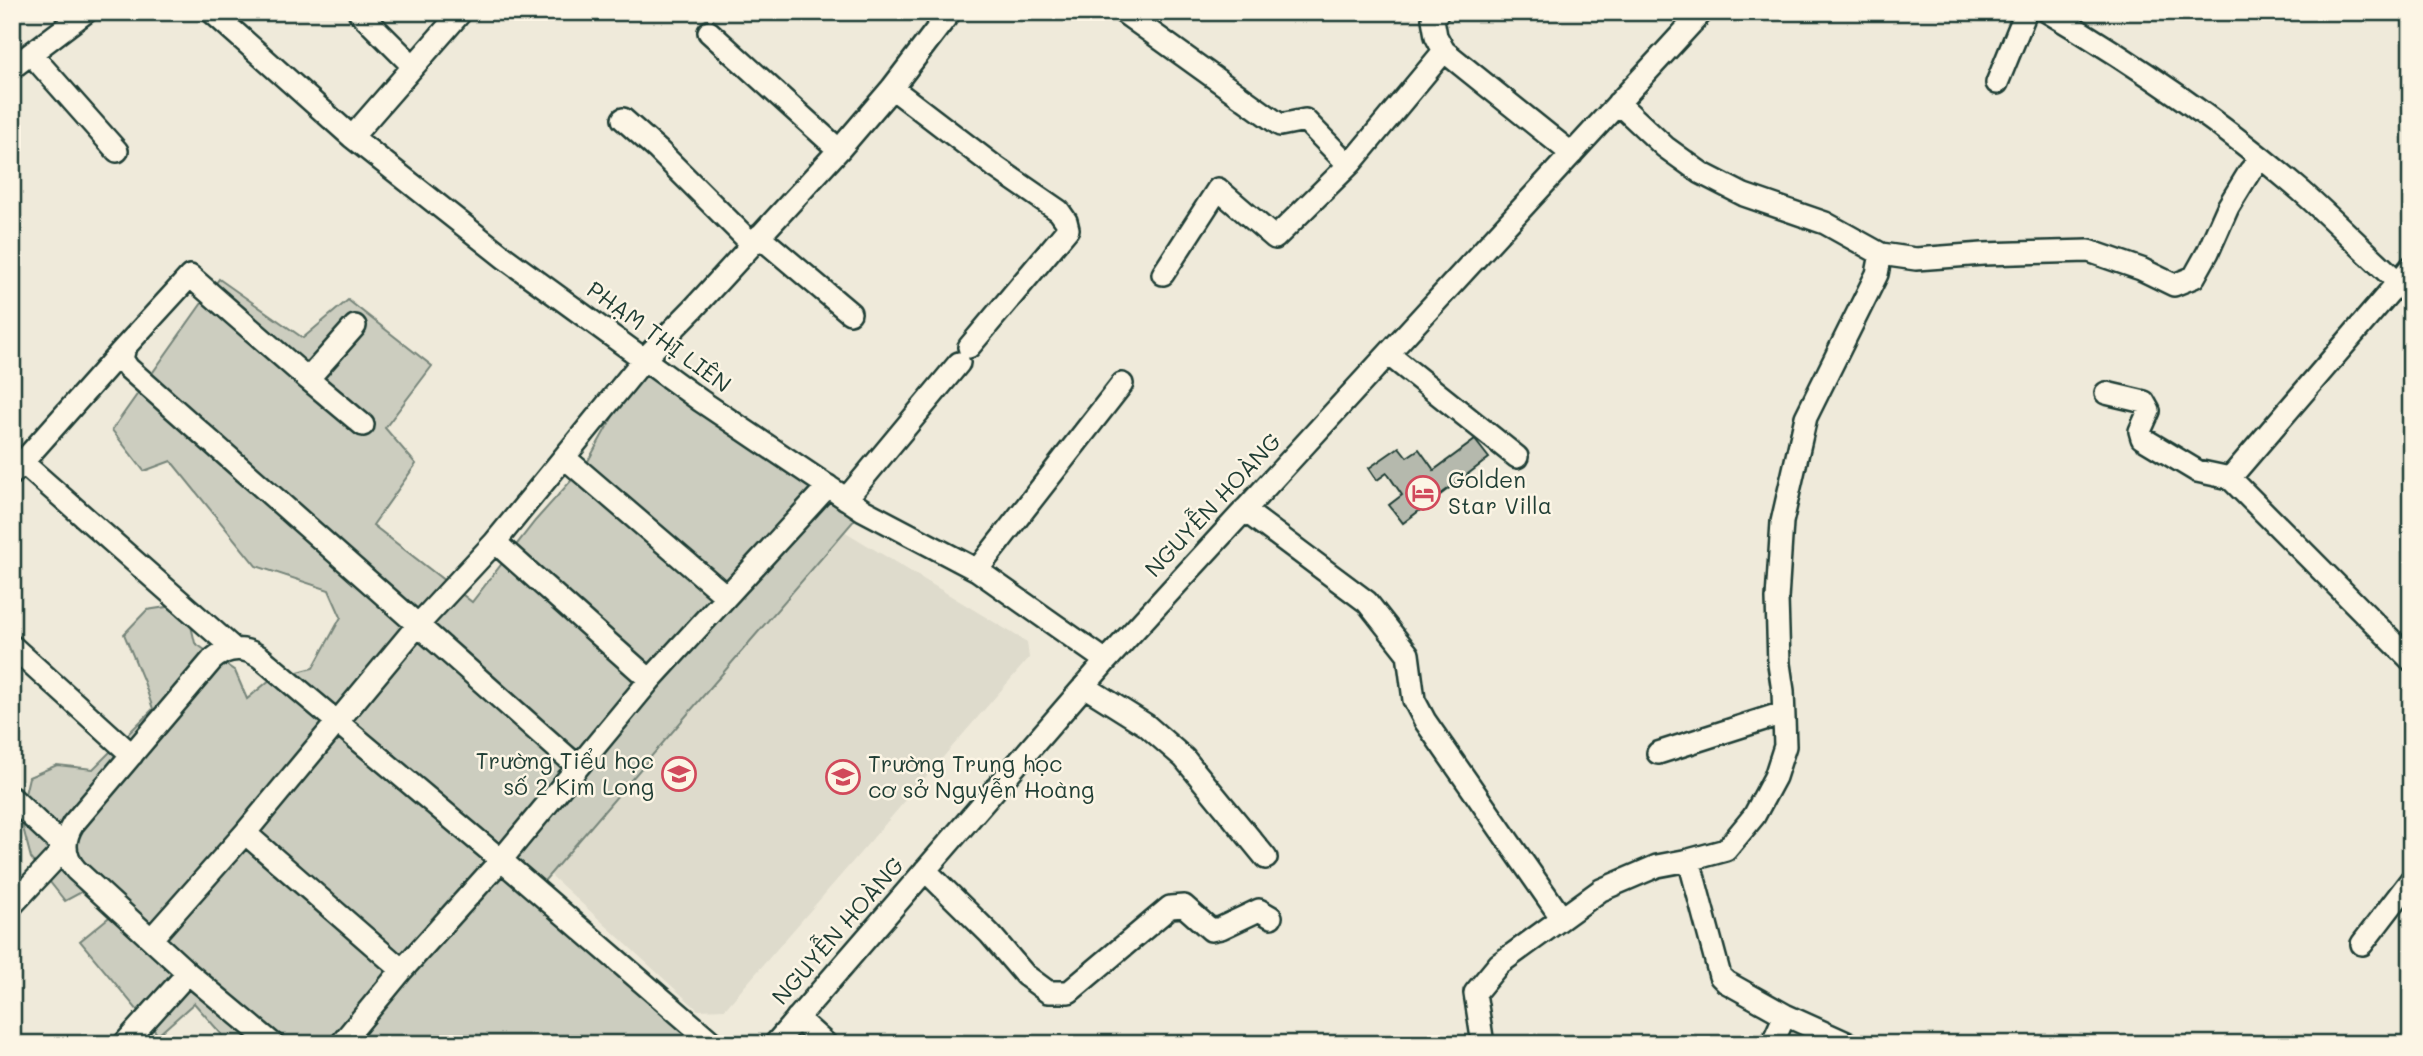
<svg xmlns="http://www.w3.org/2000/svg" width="2423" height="1056" viewBox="0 0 2423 1056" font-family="Mali,sans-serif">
  <rect width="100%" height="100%" fill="#efeada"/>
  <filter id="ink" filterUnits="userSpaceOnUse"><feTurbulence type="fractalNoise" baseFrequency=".0143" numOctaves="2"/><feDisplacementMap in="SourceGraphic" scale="14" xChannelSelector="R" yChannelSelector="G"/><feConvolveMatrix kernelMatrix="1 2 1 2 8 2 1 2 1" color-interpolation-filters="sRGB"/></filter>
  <g filter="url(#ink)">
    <path fill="#dedbcc" d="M834,525L1027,642L1029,658L725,1009L698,1010L530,856Z"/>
    <path fill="#cccdbf" stroke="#76857a" stroke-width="2" d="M219,279L303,338L348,300L432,366L385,428L416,464L373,525L472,602L535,521L587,463L645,358L863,510L533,894L708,1044H230L194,1003L158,1035L80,941L119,909L100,882L65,901L31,858L20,816L29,777L57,765L93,769L153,709L144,682L124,634L147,610L186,604L195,643L235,671L247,699L271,679L313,668L341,617L329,590L256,566L171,461L144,471L112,430Z"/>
    <path fill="#b5b9ad" stroke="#1f3d34" stroke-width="2" d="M1475,440L1489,458L1403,523L1389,505L1402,495L1387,473L1377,480L1369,468L1399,447L1407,457L1419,449L1434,470Z"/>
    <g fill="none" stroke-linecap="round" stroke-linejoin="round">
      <g stroke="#1f3d34" stroke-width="26">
        <path id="minor" d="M212,12L352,137L505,258L701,401L863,510L977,570L1106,661
          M359,12L413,66
          M1123,12L1280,125L1305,120L1341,157L1351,163L1444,51
          M1438,12L1433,19L1436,36L1444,51L1572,154
          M2048,12C2136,64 2222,123 2300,190C2333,219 2364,251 2397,281
          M709,32L839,150
          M31,54L117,151
          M12,68L86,12
          M1997,83L2026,12
          M892,88L994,166L1059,211L1066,221L1068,229L969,347
          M623,119L658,150L752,244
          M352,137L461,12
          M759,236L850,313
          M1881,254L1916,259L1983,254L2089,251L2141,269L2174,285L2194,277L2208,252L2228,207L2250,171L2261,159
          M1163,274L1218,189L1275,238L1351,163
          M355,326L308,379L190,276L125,347L122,359L128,368L577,766
          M1388,354L1517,457
          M308,379L363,425
          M2106,393L2144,402L2149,411L2140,431L2142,438L2197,471L2230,478L2411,660
          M565,458L726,596
          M23,463L234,649
          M12,474L125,347
          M2230,478L2411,267
          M846,499L959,363
          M1244,510L1367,602L1408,654L1414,700L1425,721L1561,917
          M495,542L650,680
          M977,570L1122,384
          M12,646L132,755
          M1084,686L1146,725L1184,758L1266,858
          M1658,753L1783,713
          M12,798L65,848L12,905
          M245,833L402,970
          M1689,860L1720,976L1726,982L1785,1015L1849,1044
          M925,870L990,934L1025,975L1048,992H1069L1170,907L1184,906L1211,930L1221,928L1259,910L1271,917
          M152,938L245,833L417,626L495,542L645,358L693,309L839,150L892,88L950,12
          M2362,944L2411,880
          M797,1018L826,1044
          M124,1044L188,973
          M273,1044L188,973L76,870C63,856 63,840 73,824L212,660C227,647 244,646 260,657L501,860L714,1044
          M341,1044L402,970L501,860L650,680L828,486
          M775,1044L1106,661L1702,12
          M1483,1044L1475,993L1499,964L1601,890L1657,866L1689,860L1726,850L1754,816L1775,777L1785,746L1783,691L1779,664L1777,599L1782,522L1806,417L1877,274L1881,254L1825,223L1744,195L1701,173L1665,147L1618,103
          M1772,1044L1785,1015"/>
      </g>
      <use href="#minor" stroke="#fcf5e5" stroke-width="21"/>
    </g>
  </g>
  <defs>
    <g id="hotel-ring" transform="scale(1.75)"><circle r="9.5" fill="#fcf5e5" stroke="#d1495b" stroke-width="1.5"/><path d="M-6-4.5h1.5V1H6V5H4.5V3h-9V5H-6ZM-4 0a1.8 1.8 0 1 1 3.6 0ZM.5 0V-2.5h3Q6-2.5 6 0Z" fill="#d1495b"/></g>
    <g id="school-ring" transform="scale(1.75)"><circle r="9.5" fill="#fcf5e5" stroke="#d1495b" stroke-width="1.5"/><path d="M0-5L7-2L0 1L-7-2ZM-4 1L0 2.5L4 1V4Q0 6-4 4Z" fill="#d1495b"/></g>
  </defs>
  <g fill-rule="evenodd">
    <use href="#hotel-ring" x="1423" y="493"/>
    <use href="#school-ring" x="679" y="774"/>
    <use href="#school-ring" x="843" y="777"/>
  </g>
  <g text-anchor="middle" stroke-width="5" stroke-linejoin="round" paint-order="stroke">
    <g font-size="23" fill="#1f3d34" stroke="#fcf5e5">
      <text transform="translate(659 337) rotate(36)" y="8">PHẠM THỊ LIÊN</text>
      <text transform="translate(1213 505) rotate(-47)" y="8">NGUYỄN HOÀNG</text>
      <text transform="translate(838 931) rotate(-49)" y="8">NGUYỄN HOÀNG</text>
    </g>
    <g font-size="23" fill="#1f3d34" stroke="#fcf5e5" text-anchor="start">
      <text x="1448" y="488">Golden<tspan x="1448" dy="26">Star Villa</tspan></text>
      <text x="654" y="769" text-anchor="end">Trường Tiểu học<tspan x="654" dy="26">số 2 Kim Long</tspan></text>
      <text x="868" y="772">Trường Trung học<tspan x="868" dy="26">cơ sở Nguyễn Hoàng</tspan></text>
    </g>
  </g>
  <rect width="2423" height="1056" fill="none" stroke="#fcf5e5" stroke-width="42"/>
  <rect x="21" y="21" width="2381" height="1014" fill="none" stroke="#1f3d34" stroke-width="2.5" filter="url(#ink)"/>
</svg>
